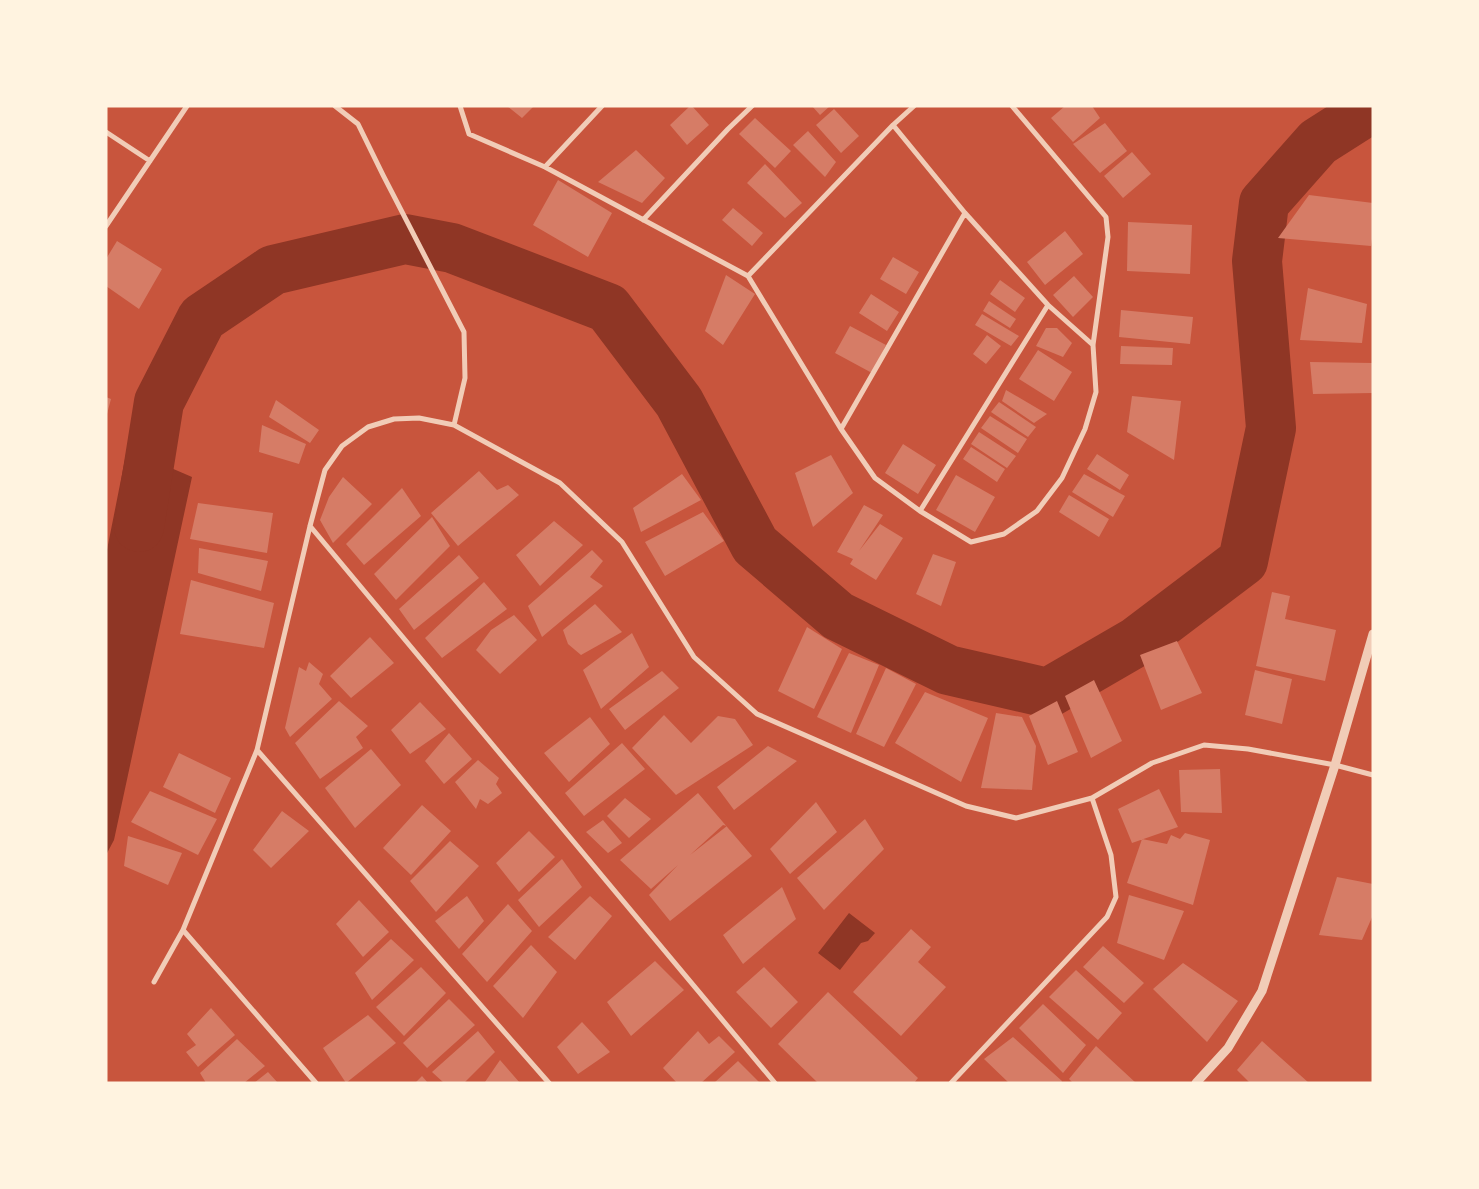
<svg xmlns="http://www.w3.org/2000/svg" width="1479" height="1189" viewBox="0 0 1479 1189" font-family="Manrope,sans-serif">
  <rect width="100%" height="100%" fill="#c8553d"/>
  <path fill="#8f3625" d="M127,449L192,477L114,840L106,855V555Z
    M849,913L875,933L868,941L861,943L840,970L818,953Z"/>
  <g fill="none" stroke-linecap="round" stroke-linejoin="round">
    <path stroke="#8f3625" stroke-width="50" d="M139,527L159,402L202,318L273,270L405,239L452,248L608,308L679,402L755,545L838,616L948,670L1048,693L1136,642L1243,561L1271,428L1257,261L1264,203L1318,142L1373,107"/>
  </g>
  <path fill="#d67c66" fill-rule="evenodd" d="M507,106H534L522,118Z
    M690,106H692L709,125L687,145L670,125Z
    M812,106H830L820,115Z
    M1065,106H1092L1100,118L1073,142L1051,118Z
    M834,109L859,136L841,153L816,125Z
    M755,118L791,151L775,168L739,134Z
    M1105,123L1127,151L1100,173L1073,144Z
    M808,131L836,162L825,177L793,145Z
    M636,150L665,178L642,203L598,182Z
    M1132,152L1151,174L1123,198L1104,176Z
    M765,164L802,203L785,218L747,183Z
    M558,180L612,213L588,257L533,225Z
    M1309,195L1373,203V232L1371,246L1278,238Z
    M733,208L763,233L752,246L722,220Z
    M1128,222L1192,225L1190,274L1127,271Z
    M1065,231L1083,254L1045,285L1027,262Z
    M117,241L162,269L139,309L106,286V259Z
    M893,257L919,272L906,294L880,279Z
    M726,275L755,294L723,345L705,331Z
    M1074,276L1093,297L1073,317L1053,295Z
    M1000,280L1025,298L1015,312L990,294Z
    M1308,288L1367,304L1362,343L1300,340Z
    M871,294L899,312L887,331L859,313Z
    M989,301L1016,319L1010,328L983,311Z
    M1121,310L1193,317L1190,344L1119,337Z
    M982,314L1019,336L1011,346L975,325Z
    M850,326L886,345L872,373L835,353Z
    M1046,328H1057L1072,343L1063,357L1036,346Z
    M987,335L1001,346L986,364L973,354Z
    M1121,346L1173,348L1172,365L1120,364Z
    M1038,350L1072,372L1054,401L1019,379Z
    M1310,362L1373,363V393L1313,394Z
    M1006,390L1047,414L1034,423L1002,401Z
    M1132,396L1181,401L1174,460L1127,432Z
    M106,397L111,399L107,414H106Z
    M276,400L319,430L310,443L269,417Z
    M999,402L1036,427L1028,437L991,412Z
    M990,416L1027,439L1018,453L981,428Z
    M262,425L306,444L299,464L259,452Z
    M979,432L1016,456L1007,468L971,444Z
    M903,444L936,465L918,494L885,473Z
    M971,447L1005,469L997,482L963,459Z
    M1097,454L1129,475L1120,490L1087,469Z
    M831,455L853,493L813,527L795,473Z
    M479,471L497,490L508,485L519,495L458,546L431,513Z
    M682,474L701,500L641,532L633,508Z
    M1084,474L1125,496L1113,517L1072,492Z
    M956,475L995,497L975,532L936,510Z
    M343,477L372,504L333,543L320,520L329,497Z
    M402,488L421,516L364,565L346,544Z
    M1069,495L1109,519L1099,537L1059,512Z
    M198,503L273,513L267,553L190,539Z
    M864,505L883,515L859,551L880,524L903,538L876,580L850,564L853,559L837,552Z
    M703,512L724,541L665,576L645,542Z
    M432,517L450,546L396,600L374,574Z
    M554,521L583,545L540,586L516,555Z
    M199,548L268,561L261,591L198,573Z
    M592,550L603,561L590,577L603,586L542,637L528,606Z
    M933,554L956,562L941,606L916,594Z
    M459,555L479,578L414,630L399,609Z
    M191,580L274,603L264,648L180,634Z
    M484,582L507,609L442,658L425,638Z
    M1272,592L1290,596L1285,619L1336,630L1325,681L1256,666Z
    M595,604L622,632L581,655L568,644L563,630Z
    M514,615L537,640L500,674L476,650L491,630Z
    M807,627L842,649L814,709L778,691Z
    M632,633L649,667L601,709L583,670Z
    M370,637L394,663L351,698L330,676Z
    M1177,641L1202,693L1161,710L1140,655Z
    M849,653L879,665L851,733L817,717Z
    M309,662L323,674L319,684L332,699L290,737L285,728L299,667L306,671Z
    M886,668L916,684L884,747L856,734Z
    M1255,670L1292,679L1282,724L1245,715Z
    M662,671L679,688L625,730L609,709Z
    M1094,680L1122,741L1091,758L1065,696Z
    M925,692L988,718L961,782L895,743Z
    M339,701L368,726L356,737L363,748L320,779L295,743Z
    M1057,701L1078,752L1048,765L1029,716Z
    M420,702L446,729L410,754L391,730Z
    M996,713L1022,717L1036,746L1032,790L981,788Z
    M664,715L691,743L718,716L735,719L753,745L676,795L632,748Z
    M590,717L610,744L569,782L544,753Z
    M449,733L472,759L444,784L425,761Z
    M622,743L645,769L584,816L565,793Z
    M768,746L797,761L734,810L717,787Z
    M371,749L401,785L355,828L325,788Z
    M179,753L231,778L215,813L163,787Z
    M478,760L499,778L496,784L502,793L488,804L480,799L476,809L455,782Z
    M1220,769L1222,813L1181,812L1179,770Z
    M1159,789L1178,827L1132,843L1118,809Z
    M150,791L217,819L198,855L131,822Z
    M698,793L752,856L670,921L649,895L678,865L651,889L620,860ZM723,825L727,826L690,855Z
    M625,798L651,819L629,838L607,816Z
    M816,802L837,832L790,874L770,849Z
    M422,805L451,831L411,875L383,848Z
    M282,811L309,831L271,868L253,850Z
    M865,819L884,849L824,910L797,878Z
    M603,820L622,843L608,853L586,832Z
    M529,831L555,857L519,892L496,863Z
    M1185,833L1210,840L1193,905L1127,883L1142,839L1167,844L1171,835L1180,839Z
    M128,836L182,853L168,885L124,866Z
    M450,841L479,866L436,912L410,881Z
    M562,859L582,887L539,927L518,900Z
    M1337,877L1373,884V915L1362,940L1319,935Z
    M782,887L796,919L743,964L723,935Z
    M1129,895L1184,911L1164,960L1117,943Z
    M467,896L484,921L459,949L435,921Z
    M590,896L612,916L575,960L548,937Z
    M359,900L389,932L363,957L336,924Z
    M508,904L532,931L487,982L462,954Z
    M911,929L931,947L918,962L946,987L901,1036L853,992Z
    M391,939L414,960L372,1000L355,973Z
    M531,945L557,972L523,1018L493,986Z
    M1103,946L1144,983L1124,1003L1083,967Z
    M655,961L684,990L631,1036L607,1002Z
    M1183,963L1238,1001L1207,1042L1153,989Z
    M421,967L446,993L404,1036L376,1007Z
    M764,967L798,1002L771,1028L736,992Z
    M1076,970L1122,1013L1098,1040L1049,997Z
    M828,992L918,1078L914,1083H818L778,1044Z
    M449,999L475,1025L427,1068L403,1043Z
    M1043,1004L1086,1045L1063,1073L1019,1028Z
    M211,1008L235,1035L198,1067L186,1052L196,1045L187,1034Z
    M368,1015L396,1043L346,1083L323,1048Z
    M582,1022L610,1052L578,1074L557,1047Z
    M478,1031L495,1052L464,1083H444L432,1072Z
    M698,1031L709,1044L719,1036L735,1052L701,1083H677L663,1068Z
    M1013,1037L1062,1081L1061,1083H1009L984,1059Z
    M237,1039L265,1066L244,1083H206L200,1073Z
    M1262,1041L1309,1083H1250L1237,1070Z
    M1096,1046L1136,1083H1073L1069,1079Z
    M500,1060L520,1083H486L485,1082Z
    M738,1061L760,1083H714Z
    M268,1072L278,1083H254Z
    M422,1076L428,1083H415Z"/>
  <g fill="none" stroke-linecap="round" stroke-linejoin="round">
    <path stroke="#f1ccb7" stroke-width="5" d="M335,106L358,124L383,175L464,332L465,378L454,425
      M460,106L469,134L545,167L748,276L841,429L875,478L920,511L971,542L1004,534L1037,511L1062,478L1085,429L1096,392L1093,345L1108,237L1106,217L1012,106
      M893,125L965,213L1048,305L1093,345
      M106,132L150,161
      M545,167L602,106
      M643,220L728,129L752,106
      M106,226L187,106
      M748,276L893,125L914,106
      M841,429L965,213
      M920,511L1048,305
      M310,526L775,1083
      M257,750L549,1083
      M183,930L316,1083
      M154,982L183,930L257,750L310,526L325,470L342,446L368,427L394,419L419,418L454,425L560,483L622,542L694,657L757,714L966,806L1016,818L1092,798L1152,763L1204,745L1248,749L1335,765L1373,775
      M951,1083L1107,917L1116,897L1111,855L1092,798"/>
    <path stroke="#f1ccb7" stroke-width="9" d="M1196,1083L1228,1048L1262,991L1335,765L1373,634"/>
  </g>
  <rect width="1479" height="1189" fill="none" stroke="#fff3e0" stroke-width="215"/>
</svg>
